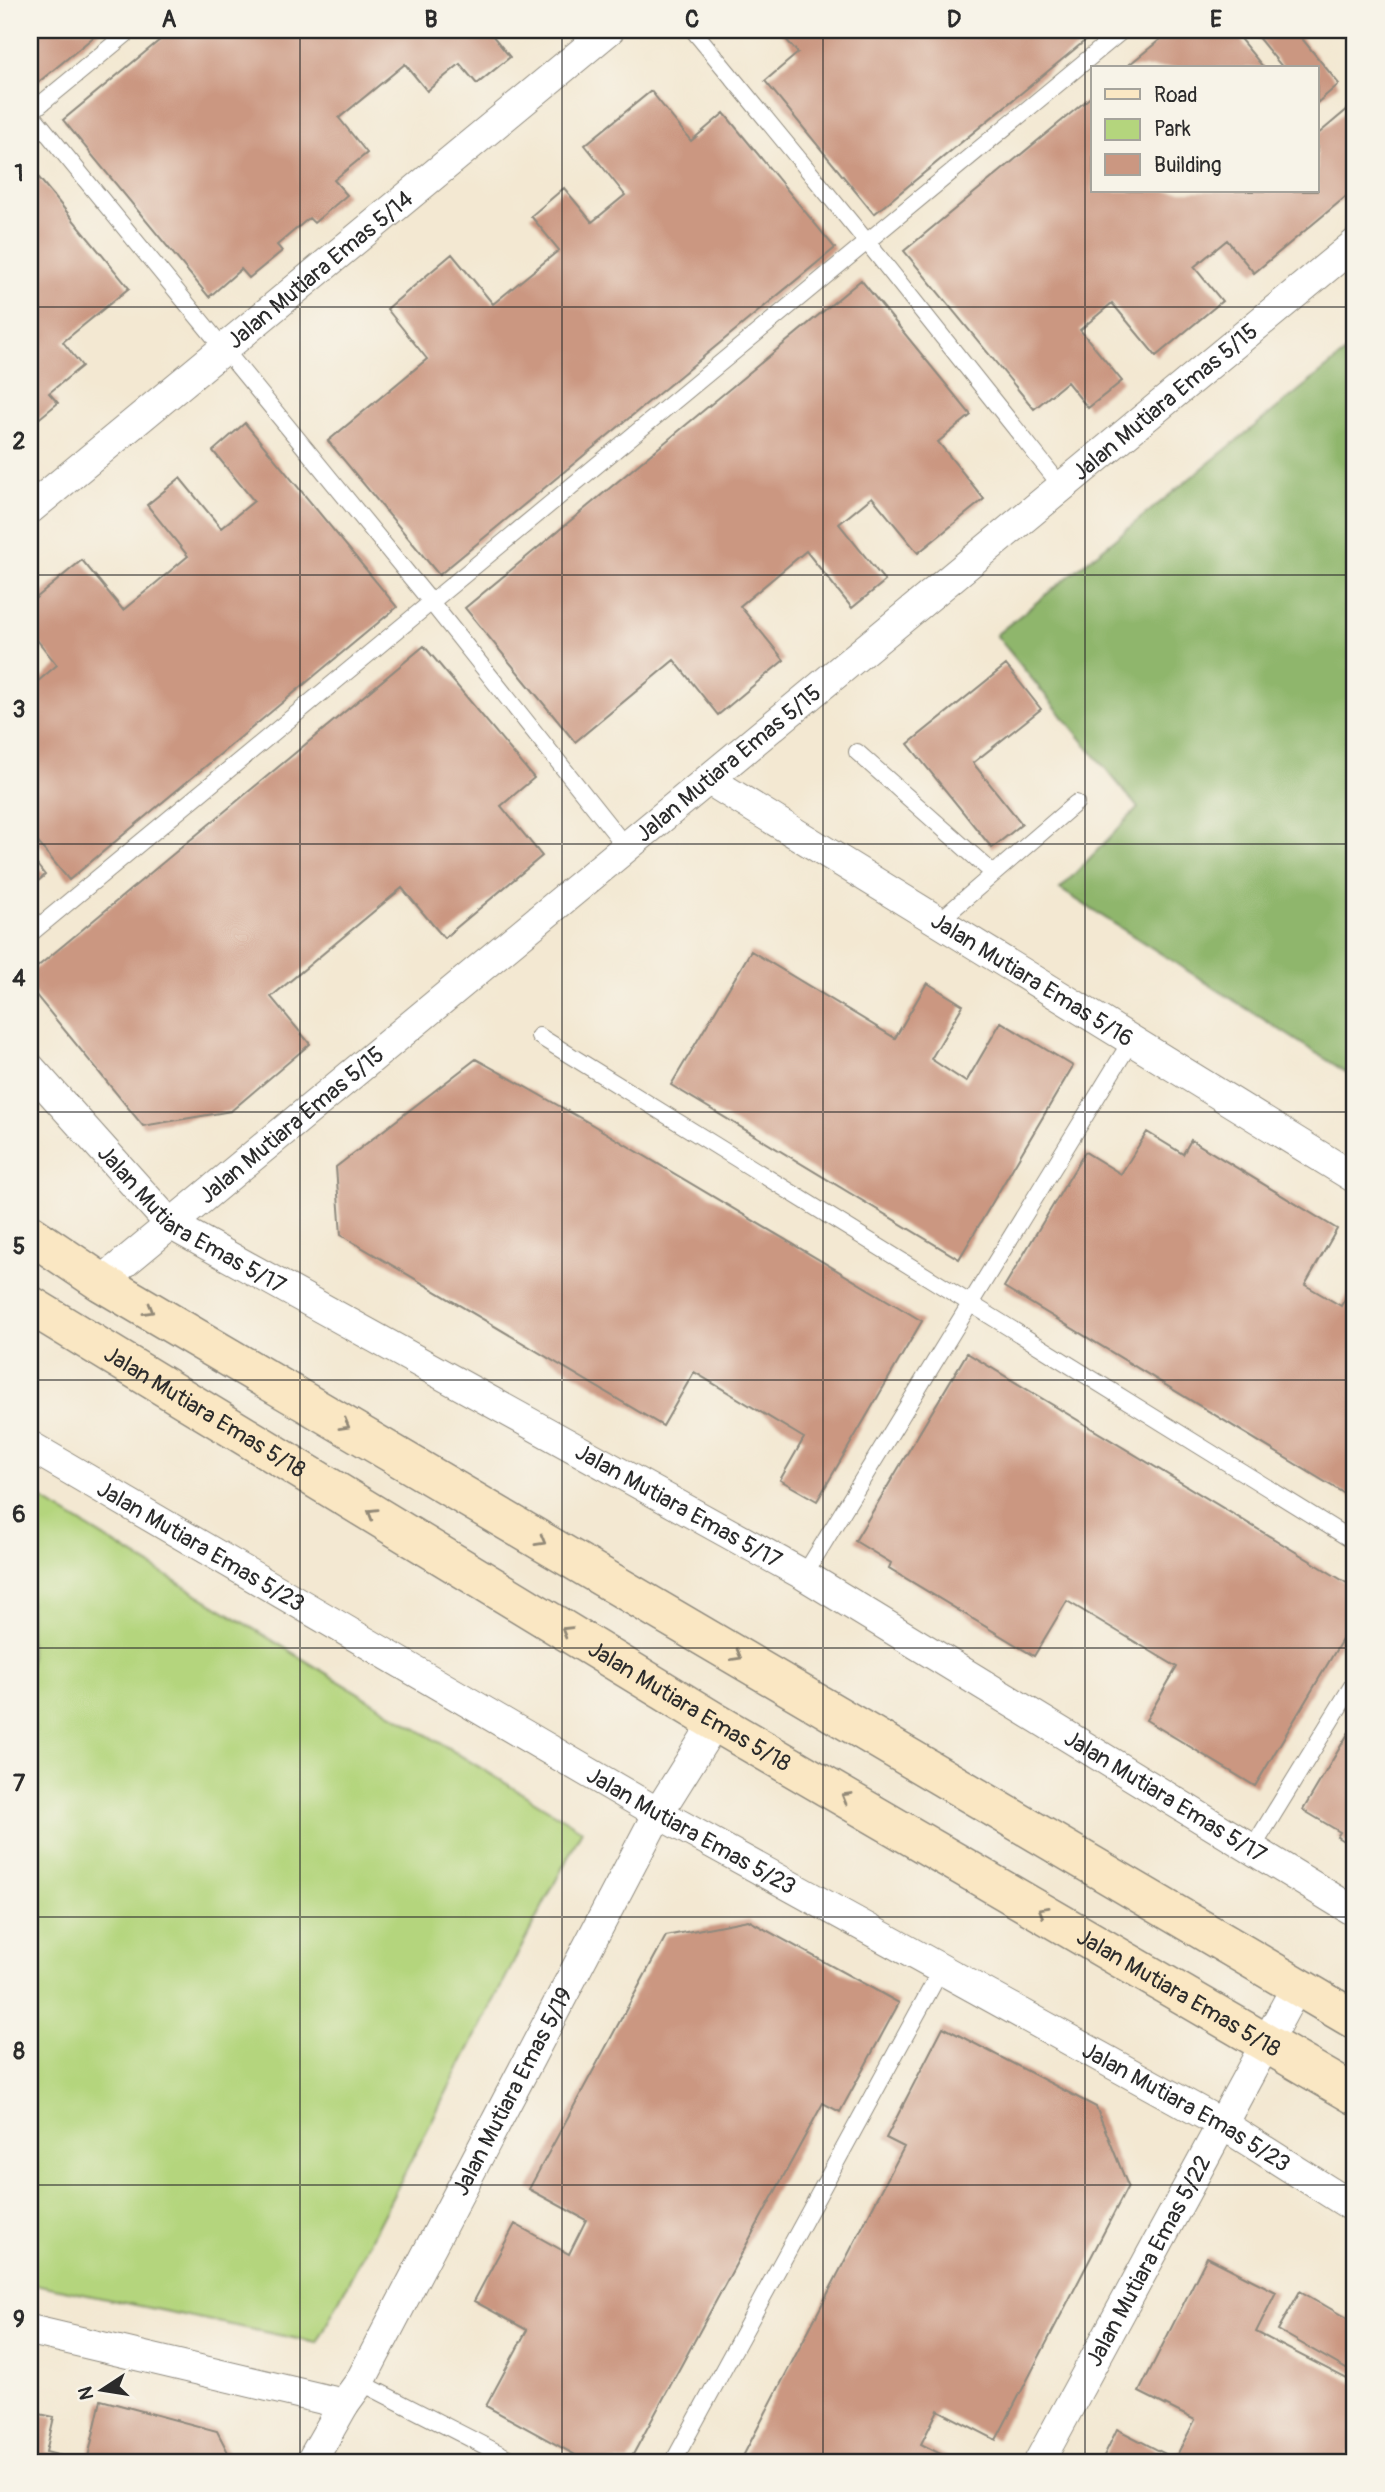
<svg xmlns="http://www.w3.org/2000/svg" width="1385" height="2492" viewBox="0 0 1385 2492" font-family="Pangolin,sans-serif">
  <rect width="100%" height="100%" fill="#f7f3e8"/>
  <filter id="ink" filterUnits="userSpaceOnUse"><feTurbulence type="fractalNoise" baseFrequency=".0143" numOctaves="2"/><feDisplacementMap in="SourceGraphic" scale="14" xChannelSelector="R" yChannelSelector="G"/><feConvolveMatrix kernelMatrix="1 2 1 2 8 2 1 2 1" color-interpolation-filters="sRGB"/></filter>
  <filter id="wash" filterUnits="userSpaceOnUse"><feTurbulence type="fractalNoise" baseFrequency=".00686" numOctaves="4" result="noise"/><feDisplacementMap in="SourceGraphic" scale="28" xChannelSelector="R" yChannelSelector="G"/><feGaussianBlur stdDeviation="1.57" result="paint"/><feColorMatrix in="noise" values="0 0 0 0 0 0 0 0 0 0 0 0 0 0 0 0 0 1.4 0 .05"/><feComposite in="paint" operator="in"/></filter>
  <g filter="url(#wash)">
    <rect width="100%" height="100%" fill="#f3e8d2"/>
    <path fill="#b4d57d" stroke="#708054" stroke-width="2" d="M30,1492L582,1830L317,2343L30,2283Z"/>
    <path fill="#8fb66c" stroke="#5d704c" stroke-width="2" d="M1355,345V1078L1060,889L1138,808L996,635Z"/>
    <g id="blocks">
      <path fill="#cb9781" d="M30,30H102L35,85L30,79Z
        M172,30H488L510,57L477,84L460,64L427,91L405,64L339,118L367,153L334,180L347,195L314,223L309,218L277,245L282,251L249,278L241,269L209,297L63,120Z
        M778,30H1098L874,214L765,81L798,53Z
        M1172,30H1233L1264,68H1125Z
        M1252,30H1295L1339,84L1317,103V68H1283Z
        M651,91L691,141L724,113L835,248L439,575L328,441L427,359L387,309L452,254L493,304L559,250L531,216L564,188L592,222L625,195L585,145Z
        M1093,95V191H1317V135L1355,103V189L1254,273L1227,240L1194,267L1222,301L1156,356L1112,303L1080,330L1122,381L1088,408L1067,382L1034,409L904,251Z
        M30,167L129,288L63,342L82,366L49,393L58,403L30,426Z
        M861,280L971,415L938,442L984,499L918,553L872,497L839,524L885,581L852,608L806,551L740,606L784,660L718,715L674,660L575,742L465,608Z
        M245,423L397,607L69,880L30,833V688L57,665L30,631V603L82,560L123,610L156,583L188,556L147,505L180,478L221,528L254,501L213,451Z
        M424,646L534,778L501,806L542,856L444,938L402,888L271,997L310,1044L231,1111L143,1126L30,988V973Z
        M1006,665L1041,709L973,763L1022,824L992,848L908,744Z
        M30,856L45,875L30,888Z
        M751,951L895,1038L927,983L963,1005L931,1059L966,1082L1001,1022L1073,1066L959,1259L671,1085Z
        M476,1059L591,1124L922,1321L817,1501L780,1480L804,1438L694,1372L663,1426L341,1235L336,1167Z
        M1147,1132L1183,1154L1191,1140L1337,1229L1305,1285L1341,1306L1355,1282V1500L1004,1287L1085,1152L1121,1174Z
        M967,1353L1355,1588V1618L1255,1786L1146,1720L1177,1667L1067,1601L1034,1656L889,1568L891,1563L855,1541Z
        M1355,1722V1848L1337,1837L1340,1832L1303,1810Z
        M748,1920L899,2003L840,2112L823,2103L629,2462H588L486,2406L527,2330L474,2301L515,2224L569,2254L586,2220L529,2189L666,1936Z
        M943,2027L1096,2107L1128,2186L996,2440L938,2410L921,2444L956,2462H740L904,2147L886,2138Z
        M1207,2257L1276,2292L1256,2332L1355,2383V2440L1344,2462H1101L1117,2429L1175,2459L1195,2420L1139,2392Z
        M1300,2291L1355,2323V2374L1278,2330Z
        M101,2400L217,2431L233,2462H87Z
        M30,2412L54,2417L46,2452L85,2462H30Z"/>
    </g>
  </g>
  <g filter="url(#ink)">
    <use href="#blocks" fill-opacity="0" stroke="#8f8a7e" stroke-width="2"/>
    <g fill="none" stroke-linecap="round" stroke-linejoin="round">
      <g stroke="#8f8a7e" stroke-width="18">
        <path id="lane" d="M693,30L867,242L1062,487
          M30,112L431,602L626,847
          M30,113L131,30
          M857,752L993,873
          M938,922L1076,803
          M30,934L1123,30
          M539,1036L1355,1542
          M804,1575L1131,1041
          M1252,1849L1355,1681
          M360,2382L516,2462
          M673,2462L942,1968"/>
      </g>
      <g stroke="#8f8a7e" stroke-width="32">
        <g id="street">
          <path id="s1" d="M30,509L609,30"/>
          <path id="s2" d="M709,780L1355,1178"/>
          <path id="s3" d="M30,1068L170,1224L804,1575L1355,1912"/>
          <path id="s4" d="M101,1282L1355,244"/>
          <path id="s5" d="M30,1446L658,1813L1222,2124L1355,2208"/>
          <path d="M30,2330L344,2404"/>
          <path id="s6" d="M311,2462L344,2404L360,2382L658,1813L715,1722"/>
          <path id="s7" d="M1039,2462L1297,1986"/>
        </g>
      </g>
      <g stroke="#8f8a7e" stroke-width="41">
        <g id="secondary">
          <path d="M30,1234L101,1282L1355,2020"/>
          <path id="s8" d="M30,1305L715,1722L1355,2095"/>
        </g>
      </g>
      <use href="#lane" stroke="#fff" stroke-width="16"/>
      <use href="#street" stroke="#fff" stroke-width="30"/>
      <use href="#secondary" stroke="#fae7c3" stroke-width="38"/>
    </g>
    <defs><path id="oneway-chevron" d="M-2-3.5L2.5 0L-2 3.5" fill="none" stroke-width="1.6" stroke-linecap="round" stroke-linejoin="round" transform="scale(1.75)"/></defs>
    <g stroke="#928977">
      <use href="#oneway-chevron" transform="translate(149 1310) rotate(30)"/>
      <use href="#oneway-chevron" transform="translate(345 1425) rotate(30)"/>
      <use href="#oneway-chevron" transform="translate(372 1513) rotate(-149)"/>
      <use href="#oneway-chevron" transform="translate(541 1541) rotate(30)"/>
      <use href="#oneway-chevron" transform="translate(566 1631) rotate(-149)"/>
      <use href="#oneway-chevron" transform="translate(737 1656) rotate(30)"/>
      <use href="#oneway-chevron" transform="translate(846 1797) rotate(-150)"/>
      <use href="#oneway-chevron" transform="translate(1043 1911) rotate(-150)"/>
    </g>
  </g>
  <path fill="none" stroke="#2b2b2b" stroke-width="2" stroke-opacity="0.55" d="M300,30V2462M562,30V2462M823,30V2462M1085,30V2462M30,307H1355M30,575H1355M30,844H1355M30,1112H1355M30,1380H1355M30,1648H1355M30,1917H1355M30,2185H1355"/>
  <g text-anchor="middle" stroke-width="6" stroke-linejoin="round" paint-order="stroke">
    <g font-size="23" fill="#2b2b2b" stroke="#f7f3e8">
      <text dy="8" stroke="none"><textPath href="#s1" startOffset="376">Jalan Mutiara Emas 5/14</textPath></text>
      <text dy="8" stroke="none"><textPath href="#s4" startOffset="1381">Jalan Mutiara Emas 5/15</textPath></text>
      <text dy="8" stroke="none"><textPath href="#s4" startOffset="814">Jalan Mutiara Emas 5/15</textPath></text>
      <text dy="8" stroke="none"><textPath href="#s2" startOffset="380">Jalan Mutiara Emas 5/16</textPath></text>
      <text dy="8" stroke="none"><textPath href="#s4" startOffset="247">Jalan Mutiara Emas 5/15</textPath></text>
      <text dy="8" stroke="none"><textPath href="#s3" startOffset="224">Jalan Mutiara Emas 5/17</textPath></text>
      <text dy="8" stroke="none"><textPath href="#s8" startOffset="205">Jalan Mutiara Emas 5/18</textPath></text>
      <text dy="8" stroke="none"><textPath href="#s3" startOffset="791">Jalan Mutiara Emas 5/17</textPath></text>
      <text dy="8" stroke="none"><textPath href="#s5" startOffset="198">Jalan Mutiara Emas 5/23</textPath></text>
      <text dy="8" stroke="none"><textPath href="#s8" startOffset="772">Jalan Mutiara Emas 5/18</textPath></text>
      <text dy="8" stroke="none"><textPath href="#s3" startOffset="1358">Jalan Mutiara Emas 5/17</textPath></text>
      <text dy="8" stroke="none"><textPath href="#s5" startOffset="765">Jalan Mutiara Emas 5/23</textPath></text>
      <text dy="8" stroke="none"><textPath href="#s8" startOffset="1339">Jalan Mutiara Emas 5/18</textPath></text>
      <text dy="8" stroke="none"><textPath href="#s6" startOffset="422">Jalan Mutiara Emas 5/19</textPath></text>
      <text dy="8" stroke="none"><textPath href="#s5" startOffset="1332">Jalan Mutiara Emas 5/23</textPath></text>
      <text dy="8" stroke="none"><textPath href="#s7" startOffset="229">Jalan Mutiara Emas 5/22</textPath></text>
    </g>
  </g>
  <rect width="1385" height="2492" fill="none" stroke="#f7f3e8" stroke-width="77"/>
  <rect x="1091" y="66" width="228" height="126" fill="#f7f3e8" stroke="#a5a39c" stroke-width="2"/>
  <rect x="1105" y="89" width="35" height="10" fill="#fae7c3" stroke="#a5a39c" stroke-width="2"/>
  <text x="1154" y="102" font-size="21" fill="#2b2b2b">Road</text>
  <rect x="1105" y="119" width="35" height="21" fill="#b4d57d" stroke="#a5a39c" stroke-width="2"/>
  <text x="1154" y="136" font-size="21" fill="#2b2b2b">Park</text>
  <rect x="1105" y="154" width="35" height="21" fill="#cb9781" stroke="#a5a39c" stroke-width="2"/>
  <text x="1154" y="172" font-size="21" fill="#2b2b2b">Building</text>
  <g transform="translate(102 2390) rotate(258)" stroke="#f7f3e8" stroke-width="5" paint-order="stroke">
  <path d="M0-5L12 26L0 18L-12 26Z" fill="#2b2b2b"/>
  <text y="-10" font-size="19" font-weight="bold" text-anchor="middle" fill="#2b2b2b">N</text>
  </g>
  <rect x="38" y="38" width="1308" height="2416" fill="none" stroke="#2b2b2b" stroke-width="2.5"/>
  <g font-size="23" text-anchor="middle" font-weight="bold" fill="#2b2b2b">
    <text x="169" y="27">A</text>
    <text x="431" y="27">B</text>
    <text x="692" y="27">C</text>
    <text x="954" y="27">D</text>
    <text x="1216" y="27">E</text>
    <text x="19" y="181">1</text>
    <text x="19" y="449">2</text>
    <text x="19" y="717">3</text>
    <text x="19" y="986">4</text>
    <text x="19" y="1254">5</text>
    <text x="19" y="1522">6</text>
    <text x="19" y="1791">7</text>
    <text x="19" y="2059">8</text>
    <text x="19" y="2327">9</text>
  </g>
</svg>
